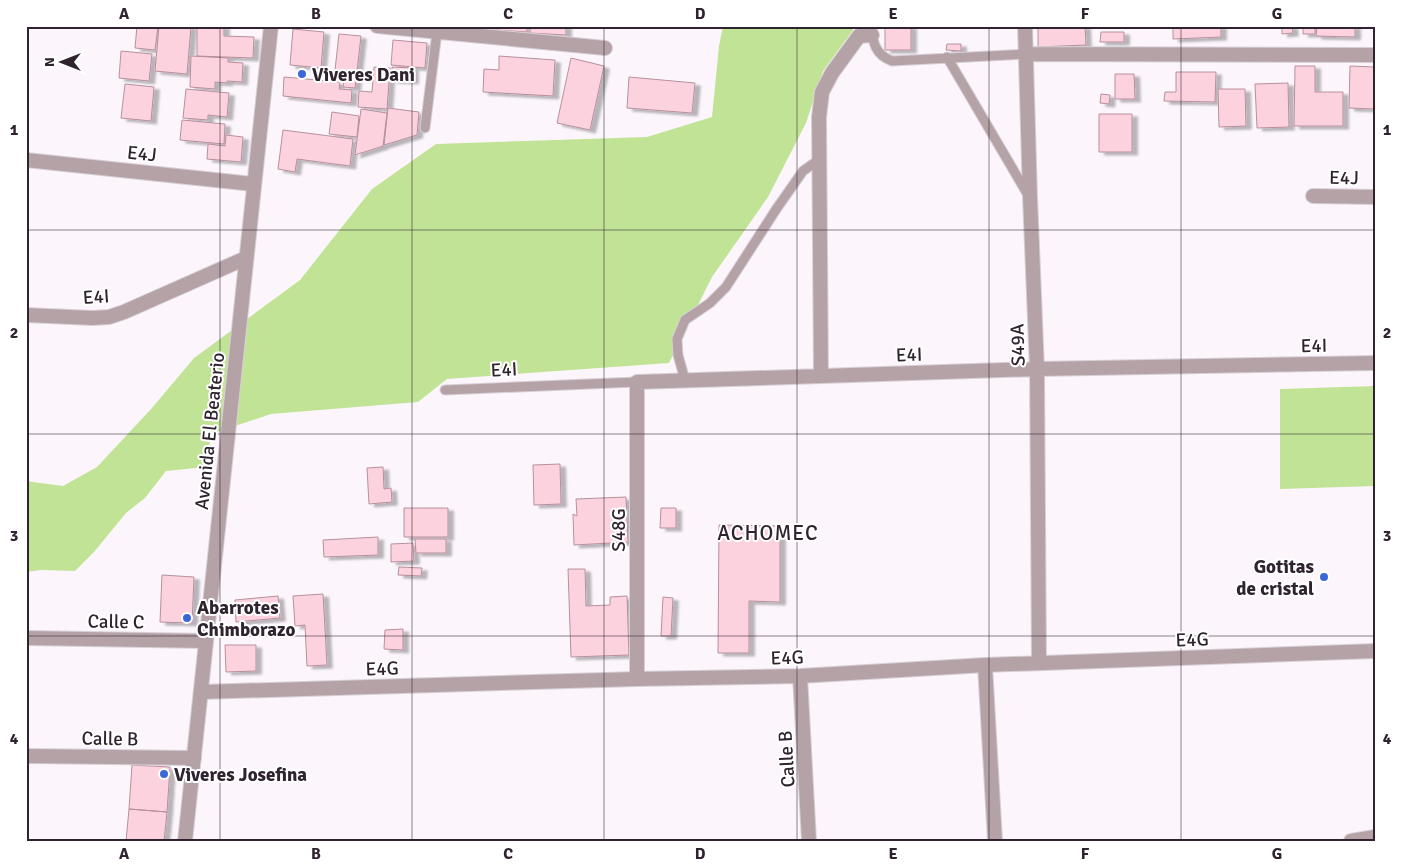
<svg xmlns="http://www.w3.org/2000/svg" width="1401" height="867" viewBox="0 0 1401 867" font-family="Signika,sans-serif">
  <defs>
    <filter id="shadow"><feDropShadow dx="5.5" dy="3" stdDeviation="1" flood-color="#0004"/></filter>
  </defs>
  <rect width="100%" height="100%" fill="#fcf6fc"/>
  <path fill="#c1e396" d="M723,26H853V30L823,71L806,123L768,197L712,277L669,363L447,379L418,402L271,414L211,434L206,467L166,471L145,498L126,513L94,552L75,571L41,570L26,572V481L63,486L97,467L152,408L194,358L300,280L372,189L436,144L647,137L712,117L719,46Z
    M1375,386V486L1280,489V389Z"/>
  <path fill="#fcd2df" stroke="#b6909c" filter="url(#shadow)" d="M137,26H158L155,50L135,48Z
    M159,26H191L187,74L155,71Z
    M197,26H224V36L254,37L253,58L197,56Z
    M465,26H494L493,31L465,28Z
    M497,26H527V32L497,30Z
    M530,26H566V35L530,33Z
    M885,26H911V50H885Z
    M1038,26H1085L1086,45L1038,47Z
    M1173,26H1221V37L1173,39Z
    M1282,26H1292L1293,33L1282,34Z
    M1303,26H1315V34H1303Z
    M1317,26H1355V37L1316,36Z
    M293,29L324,32L321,68L290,65Z
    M1101,32H1124V42H1100Z
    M339,34L361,36L355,88L343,87L345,71L335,70Z
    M393,40L427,43L425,68L391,65Z
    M947,44H961V51L946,50Z
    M121,51L152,54L149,81L119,78Z
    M191,56L228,58V62L243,63L242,82L227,81V83L215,82V89L190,87Z
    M499,56L555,60L553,96L483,92L484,69L499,70Z
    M571,58L604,66L590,130L557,123Z
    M1295,66H1315V92H1343V126H1294Z
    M1350,66L1375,67V109L1349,108Z
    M374,67L390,68L387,109L358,107L359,91L372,92Z
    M392,67L413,68V81L392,80Z
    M1176,72H1216L1215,102L1164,101L1165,92H1176Z
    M1115,74H1134L1135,99H1115Z
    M284,77L340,82L339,89L352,90L351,103L283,96Z
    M629,77L695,83L692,113L627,108Z
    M1288,83L1289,127L1257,128L1255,84Z
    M125,84L154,87L151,121L121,118Z
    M186,89L229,93L227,117L208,115V120L183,118Z
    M1218,89H1245L1246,126L1219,127Z
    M1101,94L1110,95L1109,104L1100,103Z
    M388,108L419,112L417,135L384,145Z
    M361,109L387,113L383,146L355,155Z
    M332,112L359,116L357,137L329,134Z
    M1099,114H1132V152H1099Z
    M182,120L225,124L224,144L180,140Z
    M283,130L353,139L350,166L297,159L295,172L278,169Z
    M226,135L243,137L241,162L207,159L208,144L225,146Z
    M560,464L561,504L534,505L533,465Z
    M383,467L384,489L391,488L392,502L369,504L367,468Z
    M626,497L628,542L574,545L573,514L577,516L576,499Z
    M404,508H448V537H404Z
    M661,508H676V528H660Z
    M719,525L780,526V602L749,601V653H718Z
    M378,537V555L324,557L323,540Z
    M415,539H446V553H416Z
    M413,543L414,561L391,562V544Z
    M399,567L422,568L421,576L398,575Z
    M568,569H585L586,606L610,605V597L627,596L629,655L571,657Z
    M162,575L194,577L192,623L160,622Z
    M323,594L327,665L307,666L305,625L295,626L293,596Z
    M278,596L280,618L236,622L235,600Z
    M663,597L673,598L671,636H661Z
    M403,629V650L384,649L385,630Z
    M225,645H256V671L226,672Z
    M132,765L170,767L167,812L129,809Z
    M129,809L167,812L164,841H126Z"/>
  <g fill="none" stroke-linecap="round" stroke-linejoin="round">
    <g stroke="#d7d0d7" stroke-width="11">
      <path id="service" d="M872,26C872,43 876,55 892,61L1026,54
        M947,57L1028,195
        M425,128L437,32
        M685,380L678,355L677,339L685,320L710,303L726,287L777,208L803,171L820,159
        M445,390L637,382"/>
    </g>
    <g stroke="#d7d0d7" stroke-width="16">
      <path id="minor" d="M377,26L605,48
        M1025,26L1030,197L1037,369L1039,663
        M1026,54L1375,55
        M26,160L253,184
        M1313,196L1375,197
        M26,315L93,318L109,317L124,312L246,258
        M821,376L819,117L822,92L832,73L859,36L872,35
        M26,638L206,641
        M985,665L995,841
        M800,676L809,841
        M637,679V382L1037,369L1375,363
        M201,692L637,679L800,676L985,665L1375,651
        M26,756L194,758
        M1351,841L1375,837"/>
    </g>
    <g stroke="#d7d0d7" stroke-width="16">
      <path id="tertiary" d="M185,841L271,26"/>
    </g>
    <use href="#service" stroke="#b5a2a7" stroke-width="9"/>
    <use href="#minor" stroke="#b5a2a7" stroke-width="14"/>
    <use href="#tertiary" stroke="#b5a2a7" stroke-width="14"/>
  </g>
  <path fill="none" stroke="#2e232e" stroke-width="1" stroke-opacity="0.55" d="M220,26V841M412,26V841M604,26V841M797,26V841M989,26V841M1181,26V841M26,230H1375M26,434H1375M26,636H1375"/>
  <g fill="#3b67d8" stroke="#fff" stroke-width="2">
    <circle cx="302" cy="74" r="5"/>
    <circle cx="1324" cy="577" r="5"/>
    <circle cx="187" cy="618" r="5"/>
    <circle cx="164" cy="774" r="5"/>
  </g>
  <g text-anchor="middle" stroke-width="4" stroke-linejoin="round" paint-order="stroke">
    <g font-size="19" font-weight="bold" fill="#2e232e" stroke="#fff" text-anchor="start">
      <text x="312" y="81">Viveres Dani</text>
      <text x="1314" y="573" text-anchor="end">Gotitas<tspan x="1314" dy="22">de cristal</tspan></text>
      <text x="197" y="614">Abarrotes<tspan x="197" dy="22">Chimborazo</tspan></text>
      <text x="174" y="781">Viveres Josefina</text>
    </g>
    <g font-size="19" fill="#2e232e" stroke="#fff">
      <text transform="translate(142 153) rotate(6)" y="7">E4J</text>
      <text transform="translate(1344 177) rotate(1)" y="7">E4J</text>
      <text transform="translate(96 296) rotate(-4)" y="7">E4I</text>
      <text transform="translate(1017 345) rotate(-92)" y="7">S49A</text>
      <text transform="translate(1314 345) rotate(-1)" y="7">E4I</text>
      <text transform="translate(909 354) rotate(-2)" y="7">E4I</text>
      <text transform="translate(504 369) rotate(-3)" y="7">E4I</text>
      <text transform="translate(209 431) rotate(-84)" y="7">Avenida El Beaterio</text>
      <text transform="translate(618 530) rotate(-90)" y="7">S48G</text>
      <text transform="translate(116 621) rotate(1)" y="7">Calle C</text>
      <text transform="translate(1192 639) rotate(-2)" y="7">E4G</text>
      <text transform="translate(787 657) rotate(-2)" y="7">E4G</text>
      <text transform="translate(382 668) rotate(-2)" y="7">E4G</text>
      <text transform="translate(110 738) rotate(1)" y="7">Calle B</text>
      <text transform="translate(786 759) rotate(-93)" y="7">Calle B</text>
    </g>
    <g font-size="21" letter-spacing="1" fill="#2e232e" stroke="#fff">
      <text x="768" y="540">ACHOMEC</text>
    </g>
  </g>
  <rect width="1401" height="867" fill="none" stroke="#ffffff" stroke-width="55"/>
  <g transform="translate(62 62) rotate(270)" stroke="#ffffff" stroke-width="4" paint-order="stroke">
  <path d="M0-4L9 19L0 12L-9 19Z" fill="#2e232e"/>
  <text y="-8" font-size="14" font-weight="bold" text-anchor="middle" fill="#2e232e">N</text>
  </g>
  <rect x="28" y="28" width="1346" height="812" fill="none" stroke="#2e232e" stroke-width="2"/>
  <g font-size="16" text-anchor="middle" font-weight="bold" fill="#2e232e">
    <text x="124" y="19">A</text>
    <text x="316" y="19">B</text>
    <text x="508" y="19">C</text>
    <text x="700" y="19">D</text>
    <text x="893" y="19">E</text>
    <text x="1085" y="19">F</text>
    <text x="1277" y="19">G</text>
    <text x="14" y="135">1</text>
    <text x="1387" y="135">1</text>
    <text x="14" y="338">2</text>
    <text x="1387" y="338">2</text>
    <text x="14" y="541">3</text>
    <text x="1387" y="541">3</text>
    <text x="14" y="744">4</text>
    <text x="1387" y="744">4</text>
    <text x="124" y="859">A</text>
    <text x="316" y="859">B</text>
    <text x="508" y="859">C</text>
    <text x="700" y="859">D</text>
    <text x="893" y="859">E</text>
    <text x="1085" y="859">F</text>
    <text x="1277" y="859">G</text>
  </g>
</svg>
